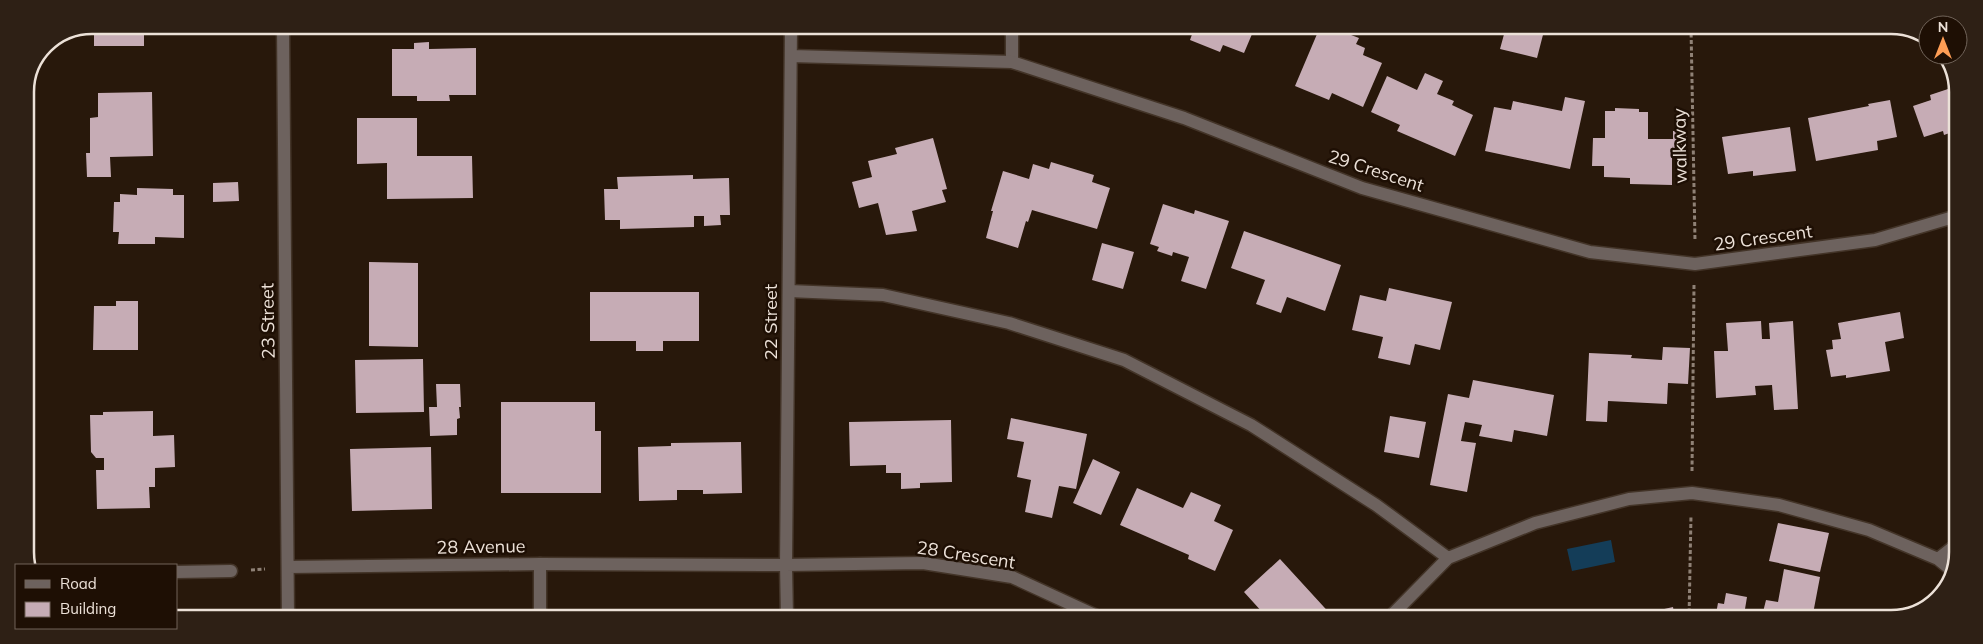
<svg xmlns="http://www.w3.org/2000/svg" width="1983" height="644" viewBox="0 0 1983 644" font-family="Mulish,sans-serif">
  <rect width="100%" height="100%" fill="#28180b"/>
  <path fill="#143d58" d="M1611,540L1615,562L1572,571L1567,549Z"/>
  <path fill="#c6acb5" d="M94,25H144V46H94Z
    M1195,26H1255L1262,27L1261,29L1255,27L1244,53L1223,45L1220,52L1190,40Z
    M1320,27H1330L1359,38L1356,44L1365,48L1363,55L1382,63L1363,107L1332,93L1329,100L1295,86Z
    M1506,27H1545L1537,58L1500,49Z
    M429,42V49L476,48V95H449L450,101H417V96H392V49H414V43Z
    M1425,73L1443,81L1437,94L1454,101L1452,105L1473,115L1455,156L1397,131L1400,125L1371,112L1387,76L1417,90Z
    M1954,77L1958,87V130L1944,135L1943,131L1924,137L1913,106L1931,100L1930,95L1951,88L1947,79Z
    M152,92L153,156L110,157L111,177H87L86,153H90V118L98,117V93Z
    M1565,97L1585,101L1570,169L1485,151L1494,107L1511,110L1513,101L1562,111Z
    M1890,100L1897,137L1877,141L1878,150L1816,161L1808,118L1869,106L1868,104Z
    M1615,108L1639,109V112H1648V139H1673V131H1687V152H1673L1672,146V185L1630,184V178L1604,177V166H1592L1593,138H1605V111H1615Z
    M357,118H417V156H472L473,198L387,199V163L357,164Z
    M1790,127L1796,171L1753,176V171L1728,174L1722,137Z
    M933,138L947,189L942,190L946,202L912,211L917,231L886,235L878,203L859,208L852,182L872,177L868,161L897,154L895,148Z
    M1051,162L1094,175L1092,182L1110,188L1097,229L1032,210L1028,222L1026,221L1018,248L986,238L993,211H991L1003,171L1029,179L1033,164L1049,169Z
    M693,175V179L729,178L730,215H720L721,225L704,226V216H694V227L620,229V220H605L604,189H618L617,177Z
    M238,182L239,201L213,202V183Z
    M137,188L173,189V195H184V238L155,237V244H118L119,232H113L114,202H120V194L137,195Z
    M1163,204L1194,214L1195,210L1229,221L1206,289L1181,281L1189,257L1173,252L1172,256L1157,251L1159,247L1150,244Z
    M1244,231L1341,265L1325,311L1287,297L1281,313L1256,304L1265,280L1231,268Z
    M1102,243L1134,252L1123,289L1092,280Z
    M369,262L418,263V347L369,346Z
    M1389,288L1452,302L1440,350L1415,344L1410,365L1378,358L1383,337L1352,330L1360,295L1386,301Z
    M590,292H699V341H663V351H636V341H590Z
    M116,301H138V350H93L94,306H116Z
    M1900,312L1904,338L1885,342L1890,371L1846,378V375L1831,377L1826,350L1833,349L1832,340L1841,339L1838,323Z
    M1761,321L1762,339H1770L1769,323L1793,321L1798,409L1774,410L1772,385L1755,386L1756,395L1716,398L1714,351H1728L1726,323Z
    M1663,347L1690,348L1688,384L1668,383L1667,404L1608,401L1607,422L1586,421L1589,353L1632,355L1631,358L1662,360Z
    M423,359L424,412L356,413L355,360Z
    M1473,380L1554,395L1547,436L1514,430L1512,442L1479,436L1482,425L1465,422L1461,441L1476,443L1467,492L1430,485L1448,394L1469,398Z
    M436,384H460L461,407H459L460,418L457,419V435L430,436L429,407H437Z
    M501,402H595V431H601V493H501Z
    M153,411V436L174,435L175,467L155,468V487H149L150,508L97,509L96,470H104V458H96L91,452L90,415H103V412Z
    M1390,416L1426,422L1419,458L1384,452Z
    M1011,418L1087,434L1076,489L1059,486L1052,518L1025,512L1031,480L1017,477L1024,442L1007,439Z
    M951,420L952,482L920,483V488L901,489V473H886V465L850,466L849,422Z
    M741,442L742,493L703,494V490H677V500L639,501L638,447L671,446V443Z
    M431,447L432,509L352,511L350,449Z
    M1093,459L1120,472L1101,515L1073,503Z
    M1137,488L1183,508L1191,492L1221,505L1214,521L1233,530L1215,571L1188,559L1189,555L1120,525Z
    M1778,523L1829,533L1820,572L1769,561Z
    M1280,559L1334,618H1274L1267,610L1263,613L1244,592Z
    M1784,569L1820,577L1812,619H1715L1718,603L1724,604L1726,593L1747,597L1745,609L1763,612L1766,600L1778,602Z
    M1673,607L1675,619H1638V615Z"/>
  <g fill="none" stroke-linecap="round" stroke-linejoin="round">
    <g stroke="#433428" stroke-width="15">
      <path id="service" d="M1012,62V26
        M789,291L883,295L1009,323L1124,360L1251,425L1376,505L1448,558
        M1938,559L1956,545
        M540,564V617
        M176,572L231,571
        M1389,618L1448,558L1535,523L1629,499L1692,493L1779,505L1869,530L1938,559L1954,572"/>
    </g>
    <g stroke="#433428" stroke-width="15">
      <path id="minor" d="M283,25L288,617
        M791,56L1012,62L1184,118L1362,188L1590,252L1695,264L1875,240L1957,216
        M288,567L540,564L786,565L923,563L1012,577L1101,618
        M787,618L786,565L791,26"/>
    </g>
    <path stroke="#8f8176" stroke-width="3" stroke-dasharray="4 2.5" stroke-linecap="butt" d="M1691,27L1695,241
      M1692,471L1694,285
      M251,570L265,569
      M1689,619L1691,515"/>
    <use href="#service" stroke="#6d625e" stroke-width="12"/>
    <use href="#minor" stroke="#6d625e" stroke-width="12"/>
  </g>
  <g text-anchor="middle" stroke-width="5" stroke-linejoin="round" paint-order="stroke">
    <g font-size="18" fill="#ece1d8" stroke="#1e0f04">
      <text transform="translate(1680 146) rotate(-91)" y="6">walkway</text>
      <text transform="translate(1376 171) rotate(18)" y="6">29 Crescent</text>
      <text transform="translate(1763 238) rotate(-8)" y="6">29 Crescent</text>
      <text transform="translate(268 321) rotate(-91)" y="6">23 Street</text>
      <text transform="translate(771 322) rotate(-90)" y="6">22 Street</text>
      <text transform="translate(481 547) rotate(-1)" y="6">28 Avenue</text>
      <text transform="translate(966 555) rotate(9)" y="6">28 Crescent</text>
    </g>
  </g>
  <path d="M0 0H1983V644H0ZM92 34H1891A58 58 0 0 1 1949 92V552A58 58 0 0 1 1891 610H92A58 58 0 0 1 34 552V92A58 58 0 0 1 92 34Z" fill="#2e2015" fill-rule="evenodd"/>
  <path fill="none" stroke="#ece1d8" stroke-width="2.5" d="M92 34H1891A58 58 0 0 1 1949 92V552A58 58 0 0 1 1891 610H92A58 58 0 0 1 34 552V92A58 58 0 0 1 92 34Z"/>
  <rect x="15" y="564" width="162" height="65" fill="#1e0f04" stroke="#706359"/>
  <rect x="25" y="580" width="25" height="8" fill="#6d625e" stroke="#706359"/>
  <text x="60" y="589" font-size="15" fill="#ece1d8">Road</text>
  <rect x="25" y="602" width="25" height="15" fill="#c6acb5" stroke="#706359"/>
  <text x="60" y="614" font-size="15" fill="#ece1d8">Building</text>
  <g transform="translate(1943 40)"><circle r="24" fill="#1e0f04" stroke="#706359"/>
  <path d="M0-4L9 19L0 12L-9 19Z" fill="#fd9d55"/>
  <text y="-8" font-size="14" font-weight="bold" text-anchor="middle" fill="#ece1d8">N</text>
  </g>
</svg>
